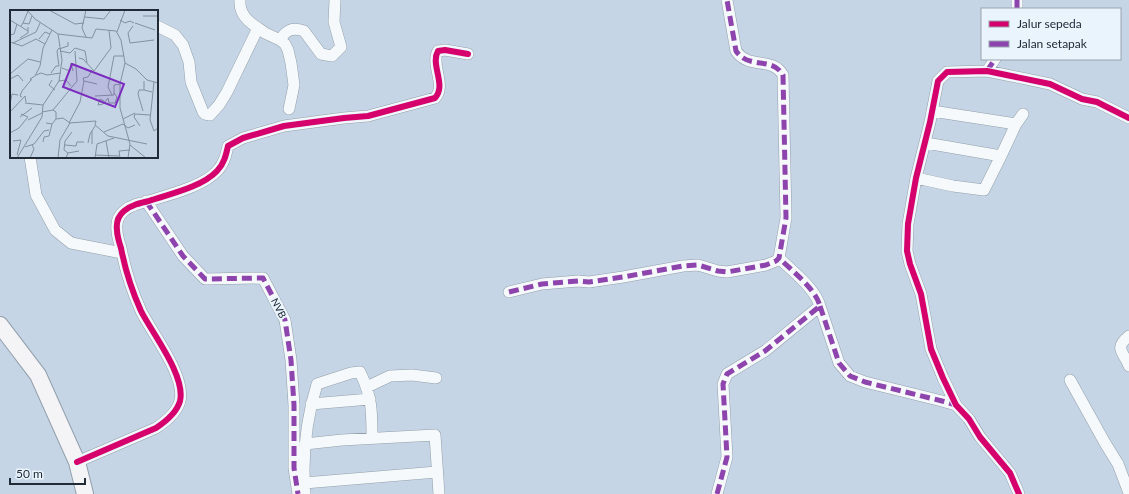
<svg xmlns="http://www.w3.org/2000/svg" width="1129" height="494" viewBox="0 0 1129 494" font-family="Lato,sans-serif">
  <rect width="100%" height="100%" fill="#c5d5e5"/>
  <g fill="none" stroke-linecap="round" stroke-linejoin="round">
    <g stroke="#929fab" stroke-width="12">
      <path id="street" d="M1017,9V0
        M157,26L175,35L183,45L189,62L191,82L203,112L205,114L210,115L219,105L227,92L258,28C247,21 239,13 240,0
        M258,28L265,33L280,40C286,30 292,27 304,31L321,54L332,56L341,47L334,22L335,0
        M280,40L285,44L288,50L291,63L294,85L289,109
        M987,71L995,59
        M932,111L1016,124
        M926,143L1001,156
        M30,157L36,195L55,230L71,243L122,253
        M916,178L953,186L984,190L1001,156L1016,124L1023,114
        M146,201L183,256L205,279L263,278L285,320L291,360L294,405V468L298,494
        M509,292L542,284L578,281L589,282L623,277L683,266L698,265L718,271L727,272L766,265L776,261L779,258L786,218L783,75C772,56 749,70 736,51L727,0
        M820,306L839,363L850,376L865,382L942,401L956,405
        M1129,336C1113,349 1124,352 1129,366
        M1070,380L1105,443L1118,464L1129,493
        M367,387L390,376L412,375L436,378
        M311,404L370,399
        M305,444L342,440L435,435L439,494
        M77,462L156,428C165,422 177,412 180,401C186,376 152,333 141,311C132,291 125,269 121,248C119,242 117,236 117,230C116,222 118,216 124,211C131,205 140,203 149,201C170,194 202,187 217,171C224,164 226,155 228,146L243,138L284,126L344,118L368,116L435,98C447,85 430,65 438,51L445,50L468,54
        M304,483L437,472
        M305,494C302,457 306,420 317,384L351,373L360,372C372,397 372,411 372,438
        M717,494L727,457L723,384L727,374L765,351L820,306C815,288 792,271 779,258
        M1019,494L1010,473L980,437L969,419L956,405L943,378L931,349L921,294L910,264L907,251L908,224L916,178L930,122L938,81L947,72L987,71L1050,84L1082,99L1097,102L1129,118"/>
    </g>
    <g stroke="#929fab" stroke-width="18">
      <path id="secondary" d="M0,325L38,375L77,462L85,494"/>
    </g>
    <use href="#street" stroke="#f6f9fb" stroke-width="11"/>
    <use href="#secondary" stroke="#f4f4f7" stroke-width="16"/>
    <path stroke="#8e44ad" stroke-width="5" stroke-dasharray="10 5" stroke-linecap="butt" d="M1017,9V0
      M987,71L995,59
      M146,201L183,256L205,279L263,278L285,320L291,360L294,405V468L298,494
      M509,292L542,284L578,281L589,282L623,277L683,266L698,265L718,271L727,272L766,265L776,261L779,258L786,218L783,75C772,56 749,70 736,51L727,0
      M820,306L839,363L850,376L865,382L942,401L956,405
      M717,494L727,457L723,384L727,374L765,351L820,306C815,288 792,271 779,258"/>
    <g stroke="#eaf4fd" stroke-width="8">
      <path id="cycleway" d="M77,462L156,428C165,422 177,412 180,401C186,376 152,333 141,311C132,291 125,269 121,248C119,242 117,236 117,230C116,222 118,216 124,211C131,205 140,203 149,201C170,194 202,187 217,171C224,164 226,155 228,146L243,138L284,126L344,118L368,116L435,98C447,85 430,65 438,51L445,50L468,54
        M1019,494L1010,473L980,437L969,419L956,405L943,378L931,349L921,294L910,264L907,251L908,224L916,178L930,122L938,81L947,72L987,71L1050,84L1082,99L1097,102L1129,118"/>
    </g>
    <use href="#cycleway" stroke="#d6006c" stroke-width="6"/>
  </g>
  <g text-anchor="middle" stroke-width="4" stroke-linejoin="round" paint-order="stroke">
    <g font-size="10" fill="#202b37" stroke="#eaf4fd">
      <text transform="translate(279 308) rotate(63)" y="4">NVB</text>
    </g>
  </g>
  <g transform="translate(10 10)">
    <rect width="148" height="148" fill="#c5d5e5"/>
    <path fill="none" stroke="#83919f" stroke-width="1" d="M17,0L25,9L48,24L82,28L86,19L106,21L111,30L115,53L126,59L137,70L148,73M39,0L65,14L74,13M76,0L72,18L76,27M133,6H148M75,7L94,9L101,0M0,10L18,21M110,10L115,13L120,11L124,13M13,13L18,1M125,13L145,20M11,16L13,13L19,14L22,6M107,22L115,0M0,25L4,24L7,14M10,28L18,23V17M29,29L35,22L40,24M0,32L12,36L26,29L35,34M3,33L26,22L30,13M120,33L144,30M120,33L118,23L123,16M49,39L58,36V32M50,41L60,43L65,38L75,41L77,53M69,48L73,49L84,61L101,38L99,20M115,53L110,74V98L120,134L118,148M52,58L60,61L61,53L63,61M41,63L46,56H49L47,41L49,38M0,64L18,49L30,52M26,65L31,63L37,65L51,63M0,69L8,65L13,71M22,70L20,69L25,66L30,56L33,38L42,20M42,70L39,75L45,80M49,71L56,70L61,76M74,71L73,68L78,67L82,60M134,71V80L142,82M144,72L140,110L144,121L148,118M102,85L98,77L104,46H114M85,86L104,85V75L110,74M12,87L10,86L12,81L21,70M94,91L90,89L88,95L93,94L98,88L99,93H105L107,87L104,83M15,93L33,95M0,94L2,84L8,85M133,101L128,84L129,80H134M0,102L15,86L16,92M32,102L43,100L67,71L65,41M10,107L22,98M46,109L53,108L60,113L50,130L48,148M113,109L125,103M18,110L32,103M36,113L42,114L46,109V102L43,100M59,113L86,111L85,115L98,126L137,134M59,113L70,92L74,71L87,74M113,114L118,118L125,115M130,116L124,107L125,104L140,105M94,122L113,114M0,123L9,118L18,107L11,104M3,131L11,130L7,145M96,131L99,148M33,132L34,127L39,126L42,114M78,133L80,124L85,116M82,134V121M55,135L66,136L67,132H74M120,135L136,148M15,137L24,134L34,121L39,120M58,143L54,140L55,131L62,122M85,145L109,146M7,148L32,107L33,95L49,71L52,50L48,24M20,148L24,139L22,135M56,148L58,143L69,141M85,148L87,134L104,128M110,148L109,141L120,140"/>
    <path fill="#7b2cbf" fill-opacity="0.15" stroke="#7b2cbf" stroke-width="2" d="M62,54L114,74L105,97L53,77Z"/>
    <rect width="148" height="148" fill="none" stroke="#202b37" stroke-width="2"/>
  </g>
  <rect x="981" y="8" width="140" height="52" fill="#eaf4fd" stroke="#99a4ae"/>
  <rect x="989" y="21" width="20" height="6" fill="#d6006c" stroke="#99a4ae"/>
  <text x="1017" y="28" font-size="12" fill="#202b37">Jalur sepeda</text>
  <rect x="989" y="41" width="20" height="6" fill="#8e44ad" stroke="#99a4ae"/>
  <text x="1017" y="48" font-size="12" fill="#202b37">Jalan setapak</text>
  <path d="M10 478v6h75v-6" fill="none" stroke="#202b37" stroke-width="2"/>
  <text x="16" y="478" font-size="12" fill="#202b37" stroke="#eaf4fd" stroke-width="3" paint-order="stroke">50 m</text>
</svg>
